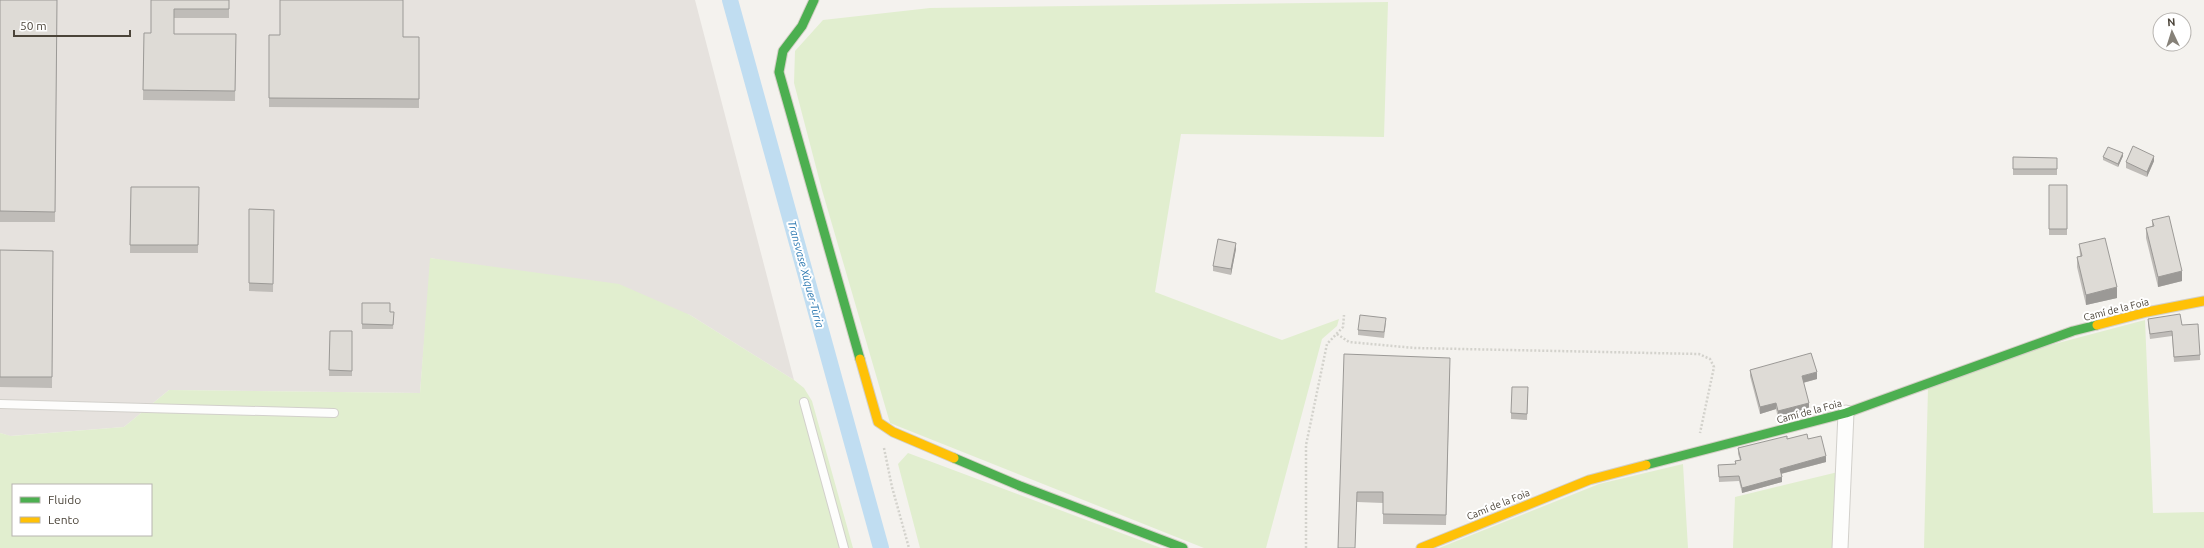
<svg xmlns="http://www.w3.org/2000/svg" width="2204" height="548" viewBox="0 0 2204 548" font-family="Ubuntu,sans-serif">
  <rect width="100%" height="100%" fill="#f4f2ee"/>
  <path fill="#e6e2de" d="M0,0H695L794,380L690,315L431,258L420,393L169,390L124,427L10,436L0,433Z"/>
  <path fill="#e1eecf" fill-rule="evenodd" d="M1388,2L1384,137L1181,134L1155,292L1282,340L1339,319L1337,326L1322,339L1266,548H1204L890,423L822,190L794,83L795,51L823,20L930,8Z
    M430,258L619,284L690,315L794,380L804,388L812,401L853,548H0V433L11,436L124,427L169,390L420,393ZM13,485H151V535H13Z
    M2145,320L2153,513L2204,512V548H1924L1928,388L2043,347Z
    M908,453L1161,548H920L898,464Z
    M1683,464L1688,548H1439L1599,484Z
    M1838,472L1835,548H1733L1735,497Z"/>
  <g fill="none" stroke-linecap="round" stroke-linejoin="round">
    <path stroke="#c0ddf1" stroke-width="16" d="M730,0L881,548"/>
    <g stroke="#d2d0cb" stroke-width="10">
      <path id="lane" d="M804,402L844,548
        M0,404L334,413"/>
    </g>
    <g stroke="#d2d0cb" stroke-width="17">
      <path id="street" d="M1840,548L1846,413"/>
    </g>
    <g stroke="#d3cfc5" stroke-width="11">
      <path id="fast" d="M814,0L802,26L783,51L779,72L860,359
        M954,458L1020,486L1183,548
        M1646,465L1846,413L2073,331L2097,325"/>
    </g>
    <g stroke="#d3cfc5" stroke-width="11">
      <path id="slow" d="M2097,325L2147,312L2204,301
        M860,359L878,422L893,432L954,458
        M1421,548L1589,480L1646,465"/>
    </g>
    <path stroke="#d3d2cc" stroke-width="2.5" stroke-dasharray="2 2" stroke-linecap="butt" d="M1337,334L1349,342L1415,348L1699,354L1710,359L1714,367L1700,433
      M884,448L892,487L909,548
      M1306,548V445L1327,344L1343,327L1344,315"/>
    <use href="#lane" stroke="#fdfdfc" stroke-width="8"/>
    <use href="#street" stroke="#fdfdfc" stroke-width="15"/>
    <use href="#fast" stroke="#4caf50" stroke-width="9"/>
    <use href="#slow" stroke="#ffc107" stroke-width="9"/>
  </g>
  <path fill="#bfbcb8" d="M0,0H57L55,222H0Z
    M151,0H229V18H174V34H236L235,101L143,100L144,33H151Z
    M269,35L419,37V108L269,107Z
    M2123,156L2118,167L2103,160V157Z
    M2013,157L2057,158V175H2013Z
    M2154,161L2147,177L2126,168V162Z
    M2049,185H2067V235H2049Z
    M131,187H199L198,253H130Z
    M249,209L274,210L273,292L249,291Z
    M2152,220L2182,281L2158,287L2146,238V228L2152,226Z
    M2079,244L2117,298L2086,305L2077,267V257L2080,256Z
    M1236,249L1231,275L1213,271V266Z
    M0,250L53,251L52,388L0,387Z
    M362,303L390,312H394L393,329H362Z
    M2148,319L2182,325L2200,355V360L2174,362L2172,336L2150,339L2148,324Z
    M1386,323L1384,338L1358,335V330Z
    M330,331H352V376H329Z
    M1344,354L1450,368L1446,525L1383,524V503L1357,502Z
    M1750,370L1817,379L1803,383L1809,410L1778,418L1776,409L1760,414L1750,376Z
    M1528,393L1527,420L1511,419V413Z
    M1787,439H1808L1826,462L1781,474L1782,482L1742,493L1739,481L1719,482L1718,465L1735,464V461L1740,460L1738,454V448Z"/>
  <path fill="#9b9996" d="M2123,153V156L2118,167V164Z
    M2154,156V161L2147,177V172Z
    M1236,243V249L1231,275V269Z
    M2182,271V281L2158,287V277Z
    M2117,287V298L2086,305V295Z
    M1817,372V379L1802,383V376Z
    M1776,403V409L1760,414V407Z
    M1809,403V410L1778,418V411Z
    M1826,456V462L1780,474V469Z
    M1782,477V482L1742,493V488Z"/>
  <path fill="#dedbd6" stroke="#9b9996" d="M0,0H57L55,212L0,211Z
    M151,0H229V9H174V34H236L235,91L143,90L144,33H151Z
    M280,0H403V37H419V99L269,98V35H280Z
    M2133,146L2154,156L2147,172L2126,162Z
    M2108,147L2123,153L2118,164L2103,157Z
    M2013,157L2057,158V169H2013Z
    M2049,185H2067V229H2049Z
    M131,187H199L198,245H130Z
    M249,209L274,210L273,284L249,283Z
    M2169,216L2182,271L2158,277L2146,228L2154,226L2152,220Z
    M2105,238L2117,287L2086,295L2077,257L2082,256L2079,244Z
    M1218,239L1236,243L1231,269L1213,266Z
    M0,250L53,251L52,377H0Z
    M362,303H390V312H394L393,325L362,324Z
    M2180,314L2182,325L2198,324L2200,355L2174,357L2172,331L2150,334L2148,319Z
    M1360,315L1386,318L1384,332L1358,330Z
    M330,331H352V371L329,370Z
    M1811,353L1817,372L1802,376L1809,403L1778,411L1776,403L1760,407L1750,370Z
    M1344,354L1450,358L1446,515L1383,514V492H1357L1355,548H1338Z
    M1512,387H1528L1527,414L1511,413Z
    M1807,434L1808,439L1821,436L1826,456L1780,469L1782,477L1742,488L1739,476L1719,477L1718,465L1736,464L1735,461L1741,460L1738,448L1787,436V439Z"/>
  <g text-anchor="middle" stroke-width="4" stroke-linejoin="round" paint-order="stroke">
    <g font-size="10" fill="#4b4439" stroke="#fff">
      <text transform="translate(2116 309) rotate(-14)" y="4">Camí de la Foia</text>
      <text transform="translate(1809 411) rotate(-15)" y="4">Camí de la Foia</text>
      <text transform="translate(1498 504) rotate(-22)" y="4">Camí de la Foia</text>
    </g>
    <g font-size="11" font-style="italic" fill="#2e7ab2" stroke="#fff">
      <text transform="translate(806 274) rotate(75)" y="4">Transvase Xùquer-Tùria</text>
    </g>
  </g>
  <rect x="12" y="484" width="140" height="52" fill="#ffffff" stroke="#b7b4b0"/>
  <rect x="20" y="497" width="20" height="6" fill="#4caf50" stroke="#b7b4b0"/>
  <text x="48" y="504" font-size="12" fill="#4b4439">Fluido</text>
  <rect x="20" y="517" width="20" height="6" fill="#ffc107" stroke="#b7b4b0"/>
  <text x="48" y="524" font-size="12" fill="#4b4439">Lento</text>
  <g transform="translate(2172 32) rotate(356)"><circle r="19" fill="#ffffff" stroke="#b7b4b0"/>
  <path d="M0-3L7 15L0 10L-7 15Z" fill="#868178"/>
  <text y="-6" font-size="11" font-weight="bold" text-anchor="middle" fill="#4b4439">N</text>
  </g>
  <path d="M14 30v6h116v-6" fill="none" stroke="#4b4439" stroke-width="2"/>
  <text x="20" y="30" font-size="12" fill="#4b4439" stroke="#ffffff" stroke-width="3" paint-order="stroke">50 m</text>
</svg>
